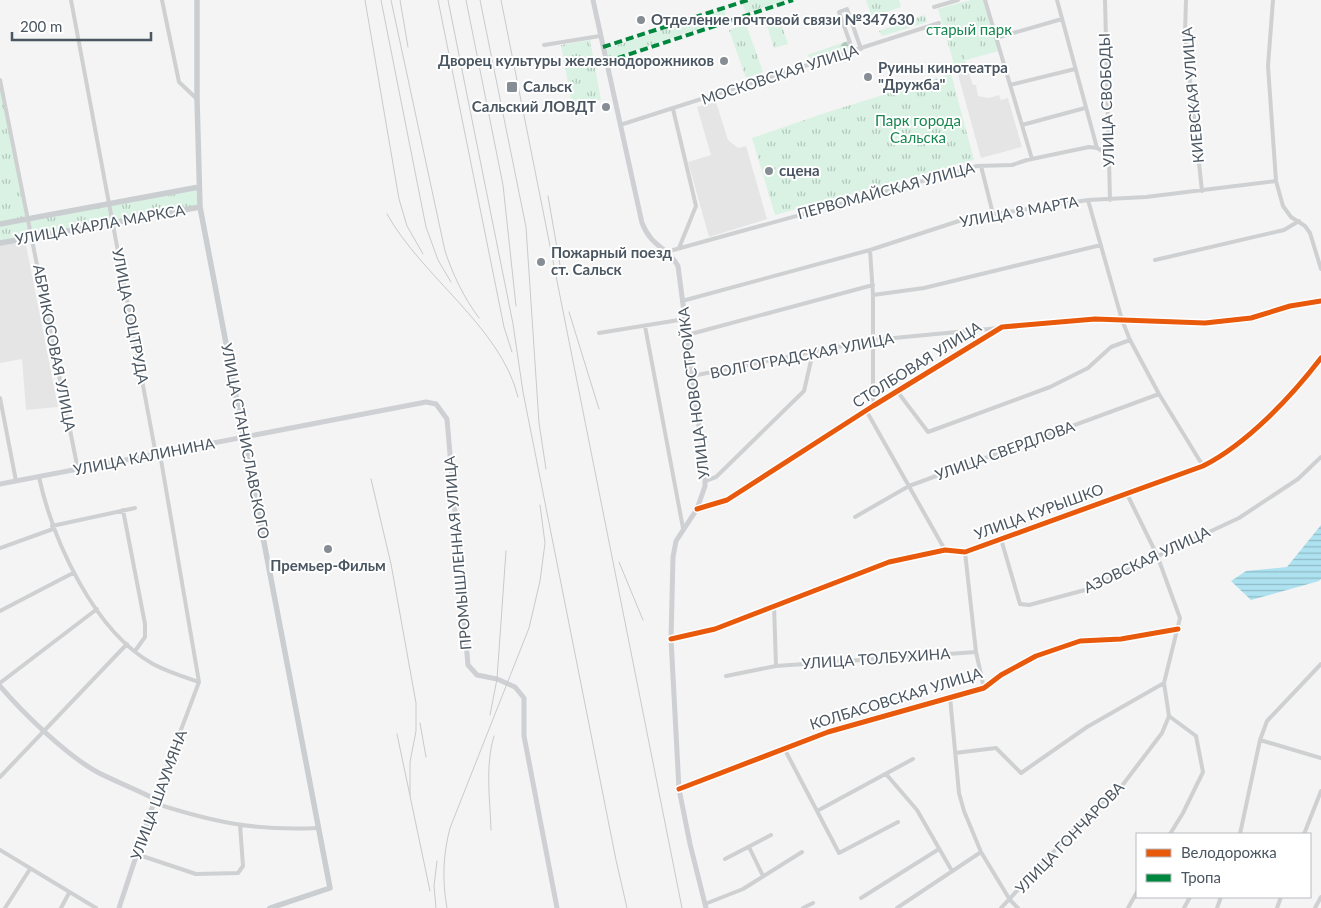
<svg xmlns="http://www.w3.org/2000/svg" width="1321" height="908" viewBox="0 0 1321 908" font-family="Lato,sans-serif">
  <defs>
    <pattern id="forest-firs" width="22" height="20" patternUnits="userSpaceOnUse" patternTransform="scale(1.25)"><rect width="22" height="20" fill="#d9f2e3"/><path d="M5 1l3.5 6h-7zM16 11l3.5 6h-7z" fill="#b2c7bb"/></pattern>
    <pattern id="park-tufts" width="24" height="20" patternUnits="userSpaceOnUse" patternTransform="scale(1.25)"><rect width="24" height="20" fill="#d9f2e3"/><path d="M3 7l-1-3M5 7V3M7 7l1-3M15 17l-1-3M17 17v-4M19 17l1-3" fill="none" stroke="#b2c7bb"/></pattern>
    <pattern id="water-rules" width="6" height="5" patternUnits="userSpaceOnUse" patternTransform="scale(1.25)"><rect width="6" height="5" fill="#aee2f0"/><path d="M0 2.5h6" fill="none" stroke="#90bac6"/></pattern>
  </defs>
  <rect width="100%" height="100%" fill="#f4f4f4"/>
  <path fill="#e6e5e6" d="M967,68L973,85H976L978,96L989,98L999,95L1001,100L1008,98L1022,147L981,158L957,71Z
    M716,102L728,140L738,148L746,146L767,219L709,237L688,162L711,155L697,107Z
    M25,240L58,407L26,410L22,359L0,363V245Z"/>
  <path fill="url(#forest-firs)" d="M848,41L850,48L814,61L807,55Z"/>
  <path fill="url(#park-tufts)" d="M751,0H787L746,13L742,3Z
    M866,0H899L901,7L872,17Z
    M971,0H984L999,51L965,60L967,68L956,71L938,9Z
    M724,9L727,19L609,59L606,49Z
    M925,15L927,22L882,36L879,31Z
    M779,18L788,44L774,48L766,22Z
    M746,24L763,72L746,78L729,30Z
    M590,40L601,100L572,105L561,45Z
    M951,74L974,160L775,215L752,138L828,112Z
    M0,80L28,219L199,187L200,207L0,243Z"/>
  <path fill="#d9f2e3" d="M975,28L982,55L965,60L958,33Z"/>
  <path fill="url(#water-rules)" d="M1321,525V579L1319,581L1251,600L1231,581L1246,571L1287,567Z"/>
  <g fill="none" stroke-linecap="round" stroke-linejoin="round">
    <path stroke="#ced0d2" stroke-width="4" d="M71,0L156,455
      M162,0L179,82L197,99
      M985,0L1032,159
      M1057,0L1097,148
      M1105,0L1110,200
      M1186,0L1185,34L1202,191
      M1273,0L1268,66L1276,181L1283,206L1291,217L1305,226L1310,233L1321,269
      M934,7L958,0
      M996,38L1062,19
      M544,45L600,36
      M853,51L839,12L847,9L861,49
      M0,80L78,470
      M1010,85L1075,69
      M673,109L696,206L679,248
      M620,125L939,23
      M1022,125L1085,108
      M981,166L993,214
      M1088,200L1122,320L1130,340L1159,394L1203,466
      M870,250L873,295V406
      M666,252L977,166L1012,165L1027,160L1089,147L1097,148L1108,154
      M1155,260L1284,230L1299,221
      M873,295L924,288L1101,245
      M682,301L870,250L968,218L1088,200L1146,197L1276,181
      M645,326L683,528
      M599,333L685,319
      M687,335L873,285
      M692,376L873,340L999,328
      M897,391L928,432L1050,387L1088,368L1111,347L1130,340
      M0,398L16,481
      M867,412L945,550
      M39,477C53,541 94,631 153,664C168,672 184,677 199,682
      M705,481L716,477L804,391L813,352
      M123,510L145,624V637L135,651
      M855,517L909,486L1159,394
      M52,526L135,508
      M1001,539L1020,604L1029,605L1085,590L1239,518L1298,479L1321,457
      M0,548L53,529
      M965,552L976,652L984,688
      M774,605L776,666
      M0,611L73,573
      M671,639L715,629L889,562L945,550L965,552L1203,466C1247,444 1292,396 1321,358
      M726,676L776,666L976,652
      M0,683L97,609
      M950,697L959,793L964,811L981,852L1010,900L1018,908
      M1169,716L1196,736L1203,772L1183,813L1170,834
      M1260,740L1321,758
      M784,748L839,853L898,822
      M955,753L996,748L1021,773L1087,727L1164,683
      M886,774L917,810L952,871
      M0,777L127,644
      M679,789L828,732L984,688L1001,675L1036,656L1080,641L1121,639L1178,629
      M155,799L199,682L160,454
      M154,803C213,822 254,831 318,828
      M817,811L913,759
      M1240,834L1260,740L1267,721L1321,664
      M1304,834L1321,791
      M749,847L763,876
      M0,850L96,908
      M136,854L196,874L238,873L243,866L240,825
      M725,859L771,835
      M861,898L939,849
      M705,904L743,889L802,852
      M5,908L30,869
      M61,908L69,893
      M803,908L813,903
      M897,908L981,852
      M1001,908L1097,805L1115,795L1162,733L1169,716L1164,683L1180,618L1157,555L1127,494
      M1128,908L1137,892
      M1184,908L1190,897
      M1217,908L1221,897
      M1277,908L1281,897
      M1315,908L1321,897"/>
    <path stroke="#ced0d4" stroke-width="5" d="M593,0L642,223C652,248 667,246 678,266L705,473V486L697,509L676,541L673,557L671,639L679,789L690,844L706,908
      M0,484L426,402L436,404L447,419L468,665L477,675L497,679L515,687L524,698V736L557,908
      M697,509L727,500L873,406L1002,327L1095,319L1205,323L1251,318L1290,306L1321,301
      M0,686C23,713 67,756 99,773C117,782 137,790 155,799L119,908"/>
    <path stroke="#caced1" stroke-width="5.5" d="M197,0V99L200,207L330,888L270,908
      M0,224L199,187
      M0,243L200,207"/>
    <path stroke="#c9cacc" stroke-width="1" d="M365,0L399,199L407,226L423,254
      M381,0L426,227L438,260L451,282
      M391,0L445,251C453,275 464,298 479,318
      M400,0L408,47
      M438,0L504,327L512,352
      M448,0L513,324L523,392L616,860L627,908
      M466,0L503,185L516,306
      M480,0L526,227L539,423L546,469
      M501,0L682,908
      M548,196L560,265
      M387,214C422,277 501,327 518,397
      M569,312L599,409
      M371,479L391,564L416,703V731L410,762V795
      M619,562L643,620
      M490,715L497,679L506,551
      M420,723L426,757
      M397,734L430,891
      M491,830C490,798 485,766 494,736
      M436,908L434,886L437,861
      M447,908C442,880 443,855 450,828L529,628L540,581L545,543L540,505"/>
    <path stroke="#00873e" stroke-width="4" stroke-dasharray="8 4" stroke-linecap="butt" d="M603,47L748,0
      M606,62L793,0"/>
    <g stroke="#fff" stroke-width="8">
      <path id="cycleway" d="M697,509L727,500L873,406L1002,327L1095,319L1205,323L1251,318L1290,306L1321,301
        M671,639L715,629L889,562L945,550L965,552L1203,466C1247,444 1292,396 1321,358
        M679,789L828,732L984,688L1001,675L1036,656L1080,641L1121,639L1178,629"/>
    </g>
    <use href="#cycleway" stroke="#e8590c" stroke-width="5"/>
  </g>
  <g fill="#868d94" stroke="#fff" stroke-width="2">
    <circle cx="641" cy="20" r="5"/>
    <circle cx="724" cy="61" r="5"/>
    <circle cx="868" cy="77" r="5"/>
    <rect x="506" y="81" width="12" height="12" rx="2.5"/>
    <circle cx="606" cy="107" r="5"/>
    <circle cx="769" cy="171" r="5"/>
    <circle cx="541" cy="262" r="5"/>
    <circle cx="328" cy="549" r="5"/>
  </g>
  <g text-anchor="middle" stroke-width="4" stroke-linejoin="round" paint-order="stroke">
    <g font-size="15" font-weight="bold" fill="#4a5661" stroke="#fff" text-anchor="start">
      <text x="651" y="25">Отделение почтовой связи №347630</text>
      <text x="714" y="66" text-anchor="end">Дворец культуры железнодорожников</text>
      <text x="878" y="73">Руины кинотеатра<tspan x="878" dy="17">"Дружба"</tspan></text>
      <text x="523" y="92">Сальск</text>
      <text x="596" y="112" text-anchor="end">Сальский ЛОВДТ</text>
      <text x="779" y="176">сцена</text>
      <text x="551" y="258">Пожарный поезд<tspan x="551" dy="17">ст. Сальск</tspan></text>
      <text x="328" y="571" text-anchor="middle">Премьер-Фильм</text>
    </g>
    <g font-size="15" fill="#17864f" stroke="#fff">
      <text x="969" y="35">старый парк</text>
      <text x="918" y="126">Парк города<tspan x="918" dy="17">Сальска</tspan></text>
    </g>
    <g font-size="15" fill="#4a5661" stroke="#fff">
      <text transform="translate(780 75) rotate(-18)" y="5">МОСКОВСКАЯ УЛИЦА</text>
      <text transform="translate(1193 95) rotate(-95)" y="5">КИЕВСКАЯ УЛИЦА</text>
      <text transform="translate(1107 100) rotate(-92)" y="5">УЛИЦА СВОБОДЫ</text>
      <text transform="translate(886 191) rotate(-15)" y="5">ПЕРВОМАЙСКАЯ УЛИЦА</text>
      <text transform="translate(1019 212) rotate(-10)" y="5">УЛИЦА 8 МАРТА</text>
      <text transform="translate(100 225) rotate(-10)" y="5">УЛИЦА КАРЛА МАРКСА</text>
      <text transform="translate(130 316) rotate(79)" y="5">УЛИЦА СОЦТРУДА</text>
      <text transform="translate(54 348) rotate(79)" y="5">АБРИКОСОВАЯ УЛИЦА</text>
      <text transform="translate(802 356) rotate(-11)" y="5">ВОЛГОГРАДСКАЯ УЛИЦА</text>
      <text transform="translate(917 365) rotate(-32)" y="5">СТОЛБОВАЯ УЛИЦА</text>
      <text transform="translate(694 393) rotate(-97)" y="5">УЛИЦА НОВОСТРОЙКА</text>
      <text transform="translate(245 441) rotate(79)" y="5">УЛИЦА СТАНИСЛАВСКОГО</text>
      <text transform="translate(1005 451) rotate(-20)" y="5">УЛИЦА СВЕРДЛОВА</text>
      <text transform="translate(144 457) rotate(-11)" y="5">УЛИЦА КАЛИНИНА</text>
      <text transform="translate(1039 512) rotate(-20)" y="5">УЛИЦА КУРЫШКО</text>
      <text transform="translate(458 553) rotate(-95)" y="5">ПРОМЫШЛЕННАЯ УЛИЦА</text>
      <text transform="translate(1147 560) rotate(-25)" y="5">АЗОВСКАЯ УЛИЦА</text>
      <text transform="translate(876 659) rotate(-4)" y="5">УЛИЦА ТОЛБУХИНА</text>
      <text transform="translate(896 699) rotate(-17)" y="5">КОЛБАСОВСКАЯ УЛИЦА</text>
      <text transform="translate(159 795) rotate(-70)" y="5">УЛИЦА ШАУМЯНА</text>
      <text transform="translate(1070 838) rotate(-46)" y="5">УЛИЦА ГОНЧАРОВА</text>
    </g>
  </g>
  <rect x="1136" y="833" width="175" height="65" fill="#ffffff" stroke="#b7bbc0"/>
  <rect x="1146" y="849" width="25" height="8" fill="#e8590c" stroke="#b7bbc0"/>
  <text x="1181" y="858" font-size="15" fill="#4a5661">Велодорожка</text>
  <rect x="1146" y="874" width="25" height="8" fill="#00873e" stroke="#b7bbc0"/>
  <text x="1181" y="883" font-size="15" fill="#4a5661">Тропа</text>
  <path d="M12 32v8h139v-8" fill="none" stroke="#4a5661" stroke-width="2.5"/>
  <text x="20" y="32" font-size="15" fill="#4a5661" stroke="#ffffff" stroke-width="4" paint-order="stroke">200 m</text>
</svg>
